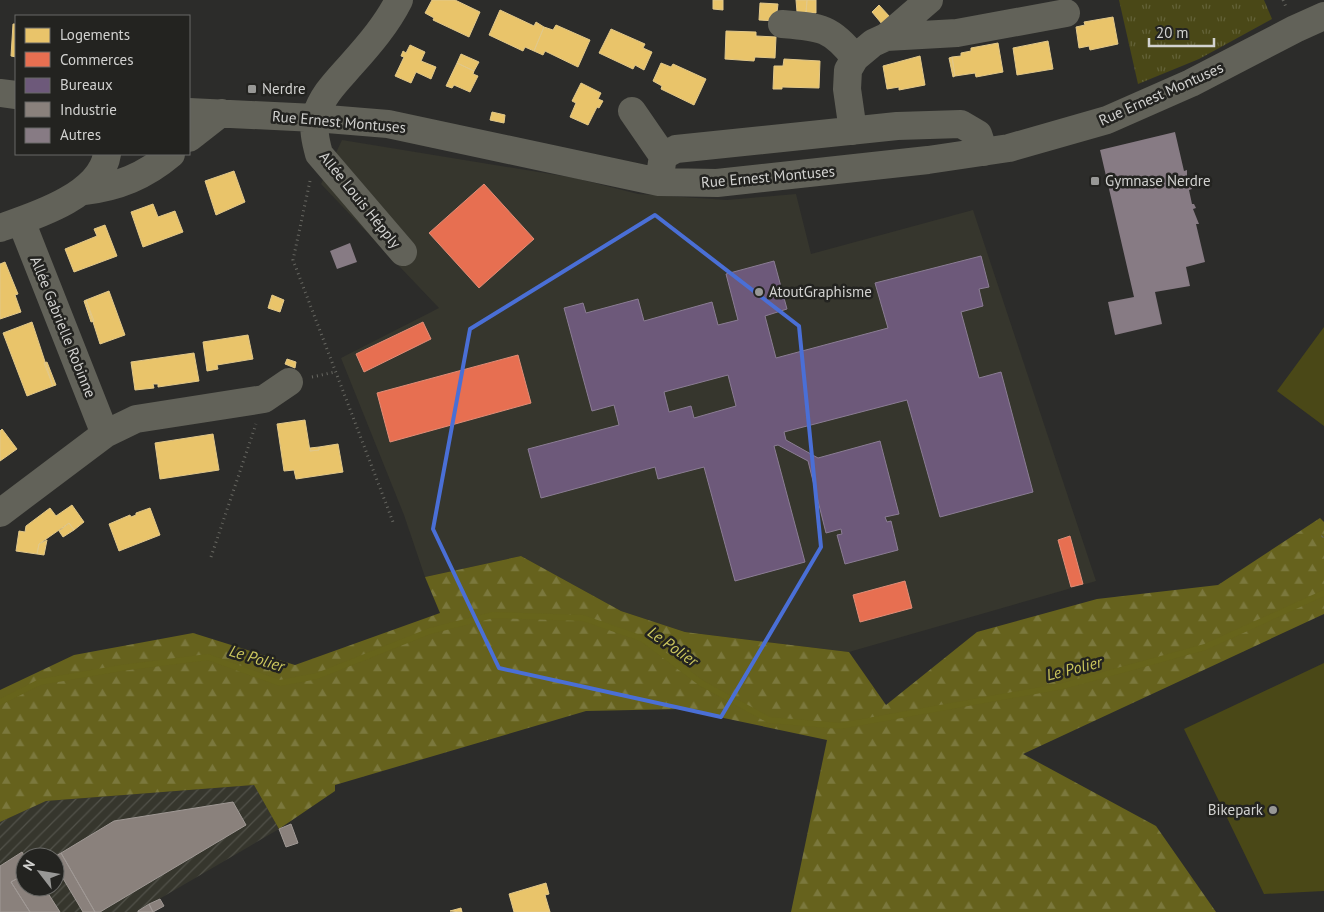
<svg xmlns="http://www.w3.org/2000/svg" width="1324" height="912" viewBox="0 0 1324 912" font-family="'PT Sans',sans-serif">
  <defs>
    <pattern id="industrial-furrows" width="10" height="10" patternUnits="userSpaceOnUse" patternTransform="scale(1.25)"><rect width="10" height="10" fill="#36362d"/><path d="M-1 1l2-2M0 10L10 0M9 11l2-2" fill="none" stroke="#52524a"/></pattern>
    <pattern id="grass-tufts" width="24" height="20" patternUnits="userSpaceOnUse" patternTransform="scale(1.25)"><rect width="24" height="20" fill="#4a4817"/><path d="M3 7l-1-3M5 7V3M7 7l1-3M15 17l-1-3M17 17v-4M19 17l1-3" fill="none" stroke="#636238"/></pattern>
    <pattern id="forest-firs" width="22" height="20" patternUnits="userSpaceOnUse" patternTransform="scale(1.25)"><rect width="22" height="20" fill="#66621d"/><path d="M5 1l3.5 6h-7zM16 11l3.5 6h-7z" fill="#7b783d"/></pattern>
  </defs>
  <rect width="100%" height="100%" fill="#2c2c2a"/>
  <path fill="#36362d" d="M342,140L575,178L638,194L727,200L796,194L811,254L973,210L1096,581L849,652L685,632L621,611L521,556L425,577L404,515L341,358L439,308L321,184Z"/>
  <path fill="url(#industrial-furrows)" fill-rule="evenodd" d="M254,785L279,829L137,912H0V822L46,801ZM25,857H55V887H25Z"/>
  <path fill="url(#grass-tufts)" d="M1119,0H1264L1272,19L1199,59L1138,84Z"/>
  <path fill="url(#forest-firs)" d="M1320,518L1324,522V614L1023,754L1156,826L1216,912H791L827,740L681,709L586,711L335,785V791L279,829L254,785L46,801L0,822V690L74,655L193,633L295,665L440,613L425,577L521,556L621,611L685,632L849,652L886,705L977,632L1097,599L1218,585Z"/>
  <path fill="#4a4817" d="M1324,327V426L1277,391Z
    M1324,663V891L1264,894L1184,729Z"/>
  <path fill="#e9c46a" stroke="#e2c889" d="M432,0H455L480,12L469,37L433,20L434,18L425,13Z
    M713,0H723V10L713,9Z
    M796,0H807L806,13L797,12Z
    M807,0H816V13H806Z
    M760,3L778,4L776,21L759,20Z
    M879,5L890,17L882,24L872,12Z
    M500,10L534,26L536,22L544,27L534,51L525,47L523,51L489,35Z
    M1113,17L1118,44L1090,50L1089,46L1079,48L1076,27L1085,25L1084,22Z
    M13,24H16V57L11,56Z
    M556,25L590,40L578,67L545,51L543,55L534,51L544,27L553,30Z
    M611,29L645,44L643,48L652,52L644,70L635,65L633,69L599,53Z
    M726,31L756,32V36L776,37L775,58L755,57L754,61L725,59Z
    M1048,41L1053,69L1017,75L1013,48Z
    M998,43L1003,72L976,77L975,73L955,76L952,57L961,56V53L971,51V48Z
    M410,45L425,52L421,61L436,67L431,79L416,72L411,83L395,76L404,57L401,56L403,51L406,53Z
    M461,54L479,62L474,71L457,63Z
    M920,56L925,85L899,90V87L887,89L883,66Z
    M952,57L955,76L953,77L949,58Z
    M784,59L820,61L819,88L782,87V89H773L774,66H783Z
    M457,63L474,71L473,74L478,76L470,92L454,85L452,88L446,86Z
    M661,63L671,67L673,64L706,79L694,105L661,89L662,86L653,81Z
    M581,83L601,93L598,99L603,101L599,108L597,107L588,125L570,117L576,103L572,101Z
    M492,112L505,115L504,123L490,120Z
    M234,171L245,202L216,215L205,181Z
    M153,204L158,217L175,211L183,232L143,247L131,212Z
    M105,225L117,256L74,272L65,249L97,236L94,229Z
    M5,262L18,294L15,295L21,312L0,319V264Z
    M109,291L125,335L100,344L86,300Z
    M272,295L284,300L280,312L268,308Z
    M86,300L94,321L91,322L84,301Z
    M32,322L53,386L27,396L3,333Z
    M248,335L253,359L217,365L218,369L207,371L203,342Z
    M194,353L199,381L158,387V384H153L154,388L135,390L131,362Z
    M287,359L296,362L295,368L285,364Z
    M47,362L56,385L53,386L44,363Z
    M305,420L310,451L319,450V447L338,444L343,472L296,479L294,470L284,471L277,424Z
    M2,429L17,449L0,461V431Z
    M213,434L219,470L160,479L155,443Z
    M319,447V450L310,451V448Z
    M72,505L84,522L74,530L69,523L39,544L37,554L16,551L19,531L25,532L26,526L50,508L56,516Z
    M150,508L160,535L119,551L109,524L130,515L131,517L136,515V513Z
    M69,523L74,530L63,537L59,531Z
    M47,540L44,555L37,554L39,544Z
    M546,883L549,894L545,895L550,912H514L509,894Z
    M461,908L462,912L450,911Z"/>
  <path fill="#e76f51" stroke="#e18d77" d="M484,184L534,239L479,288L429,233Z
    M423,322L431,339L364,372L356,354Z
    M518,355L531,403L390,442L377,393Z
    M1070,536L1083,584L1071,587L1058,540Z
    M905,581L912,608L860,622L853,595Z"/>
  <path fill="#6d597a" stroke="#8b7d94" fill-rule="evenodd" d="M981,256L989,287L979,289L983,306L961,312L979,378L1001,372L1033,492L940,517L907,400L784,432L786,440L818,458L880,441L899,514L885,517L887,522L891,521L898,550L845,564L837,535L842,534L841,529L826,533L808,461L778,445L774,446L805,562L735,581L704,467L658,479L655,467L541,498L528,449L619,425L614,405L592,411L564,308L583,303L586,313L638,299L644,321L712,302L718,325L738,320L726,274L774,261L787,309L765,316L776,358L888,328L875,283ZM728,375L736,406L694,418L691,406L669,412L664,392Z"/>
  <path fill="#8a817c" stroke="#a09995" d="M233,802L246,825L100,912H95L61,853L114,821Z
    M291,824L298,843L286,847L279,829Z
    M22,852L25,857V874L11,882L30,912H0V866Z
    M61,853L95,912H83L55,865L54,857Z
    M25,874V887H44L60,912H30L11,882Z
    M160,899L164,906L153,912L149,904Z
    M149,904L153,912H138V911Z"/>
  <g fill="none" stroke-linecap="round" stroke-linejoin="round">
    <path stroke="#67641b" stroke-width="6" d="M0,702L40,682L121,668L208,657L280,683L317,676L430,631L493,615L583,618L643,639L701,683L769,720L840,726L1063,686L1205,647L1324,593"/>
  </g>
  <path fill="#877b84" d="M1175,132L1184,171L1187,170V184H1190L1192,189L1189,190L1192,204H1194L1196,208L1193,209L1199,224H1196L1205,262L1186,267L1190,286L1155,292L1162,324L1115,335L1108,302L1134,297L1100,150Z
    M350,243L357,262L337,269L330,251Z"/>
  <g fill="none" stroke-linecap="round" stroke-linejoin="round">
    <path stroke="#686862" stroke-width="3" stroke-dasharray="1 4" stroke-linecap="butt" d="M1283,0L1286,7
      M310,181L293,260L393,522
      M312,377L335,372
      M1322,537L1324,535
      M211,557L256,424"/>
    <path stroke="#626259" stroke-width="28" d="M399,0C387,24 369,45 351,65C337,81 322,95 316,116C312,127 316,143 319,154L403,252
      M782,24C820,27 831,27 855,58
      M886,37L929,0
      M0,93L16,95
      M632,111L663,156
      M189,112L315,118L388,124L659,182L717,183L928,160L1009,148L1107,120L1191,83L1295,29L1324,16
      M853,131L847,89L848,70L855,58L873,43L886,37L957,33L1066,13
      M189,138L221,113
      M659,182L663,156L676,149L897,126L961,124L978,134L984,152
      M84,191C118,187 145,176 171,154
      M0,228C35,216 101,195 107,154
      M105,434L136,419L264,399L289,382
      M0,513L105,434L21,221"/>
  </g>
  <path fill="none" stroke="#4a6fd6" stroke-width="4" stroke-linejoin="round" d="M655,215L799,326L821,547L721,717L499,668L433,529L470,329Z"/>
  <g fill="#989896" stroke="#232320" stroke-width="2">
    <rect x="247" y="84" width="10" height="10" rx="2.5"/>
    <rect x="1090" y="176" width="10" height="10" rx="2.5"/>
    <circle cx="759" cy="292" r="5"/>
    <circle cx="1273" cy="810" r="5"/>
  </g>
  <g text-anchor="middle" stroke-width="5" stroke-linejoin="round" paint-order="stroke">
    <g font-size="15" fill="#d2d2d0" stroke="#232320" text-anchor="start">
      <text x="262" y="94">Nerdre</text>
      <text x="1105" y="186">Gymnase Nerdre</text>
      <text x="769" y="297">AtoutGraphisme</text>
      <text x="1263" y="815" text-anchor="end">Bikepark</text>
    </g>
    <g font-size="15" fill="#d2d2d0" stroke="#232320">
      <text transform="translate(1161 94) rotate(-24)" y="5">Rue Ernest Montuses</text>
      <text transform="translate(339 122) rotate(5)" y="5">Rue Ernest Montuses</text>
      <text transform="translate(768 177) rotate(-5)" y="5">Rue Ernest Montuses</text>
      <text transform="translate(360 200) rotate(51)" y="5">Allée Louis Hépply</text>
      <text transform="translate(63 327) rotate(68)" y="5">Allée Gabrielle Robinne</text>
    </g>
    <g font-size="16" font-style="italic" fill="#cbc65d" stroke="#232320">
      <text transform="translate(673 646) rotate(35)" y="6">Le Polier</text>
      <text transform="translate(257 658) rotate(17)" y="6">Le Polier</text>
      <text transform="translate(1074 668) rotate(-14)" y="6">Le Polier</text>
    </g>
  </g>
  <rect x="15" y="15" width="175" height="140" fill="#232320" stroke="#696966"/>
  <rect x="25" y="28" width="25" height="15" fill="#e9c46a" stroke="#696966"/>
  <text x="60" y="40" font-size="15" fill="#d2d2d0">Logements</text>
  <rect x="25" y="52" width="25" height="15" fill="#e76f51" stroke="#696966"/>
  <text x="60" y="65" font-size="15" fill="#d2d2d0">Commerces</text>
  <rect x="25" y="78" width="25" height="15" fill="#6d597a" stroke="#696966"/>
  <text x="60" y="90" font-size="15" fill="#d2d2d0">Bureaux</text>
  <rect x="25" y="102" width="25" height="15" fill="#8a817c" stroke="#696966"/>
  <text x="60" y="115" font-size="15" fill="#d2d2d0">Industrie</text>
  <rect x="25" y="128" width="25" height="15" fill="#877b84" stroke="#696966"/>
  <text x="60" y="140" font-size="15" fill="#d2d2d0">Autres</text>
  <g transform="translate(40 872) rotate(301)"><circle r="24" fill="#232320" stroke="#696966"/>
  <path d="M0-4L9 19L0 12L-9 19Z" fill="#989896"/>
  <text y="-8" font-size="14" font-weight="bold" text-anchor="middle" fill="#d2d2d0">N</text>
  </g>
  <path d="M1149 38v8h65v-8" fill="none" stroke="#d2d2d0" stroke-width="2.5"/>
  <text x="1156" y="38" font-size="15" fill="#d2d2d0" stroke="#232320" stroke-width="4" paint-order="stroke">20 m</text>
</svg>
